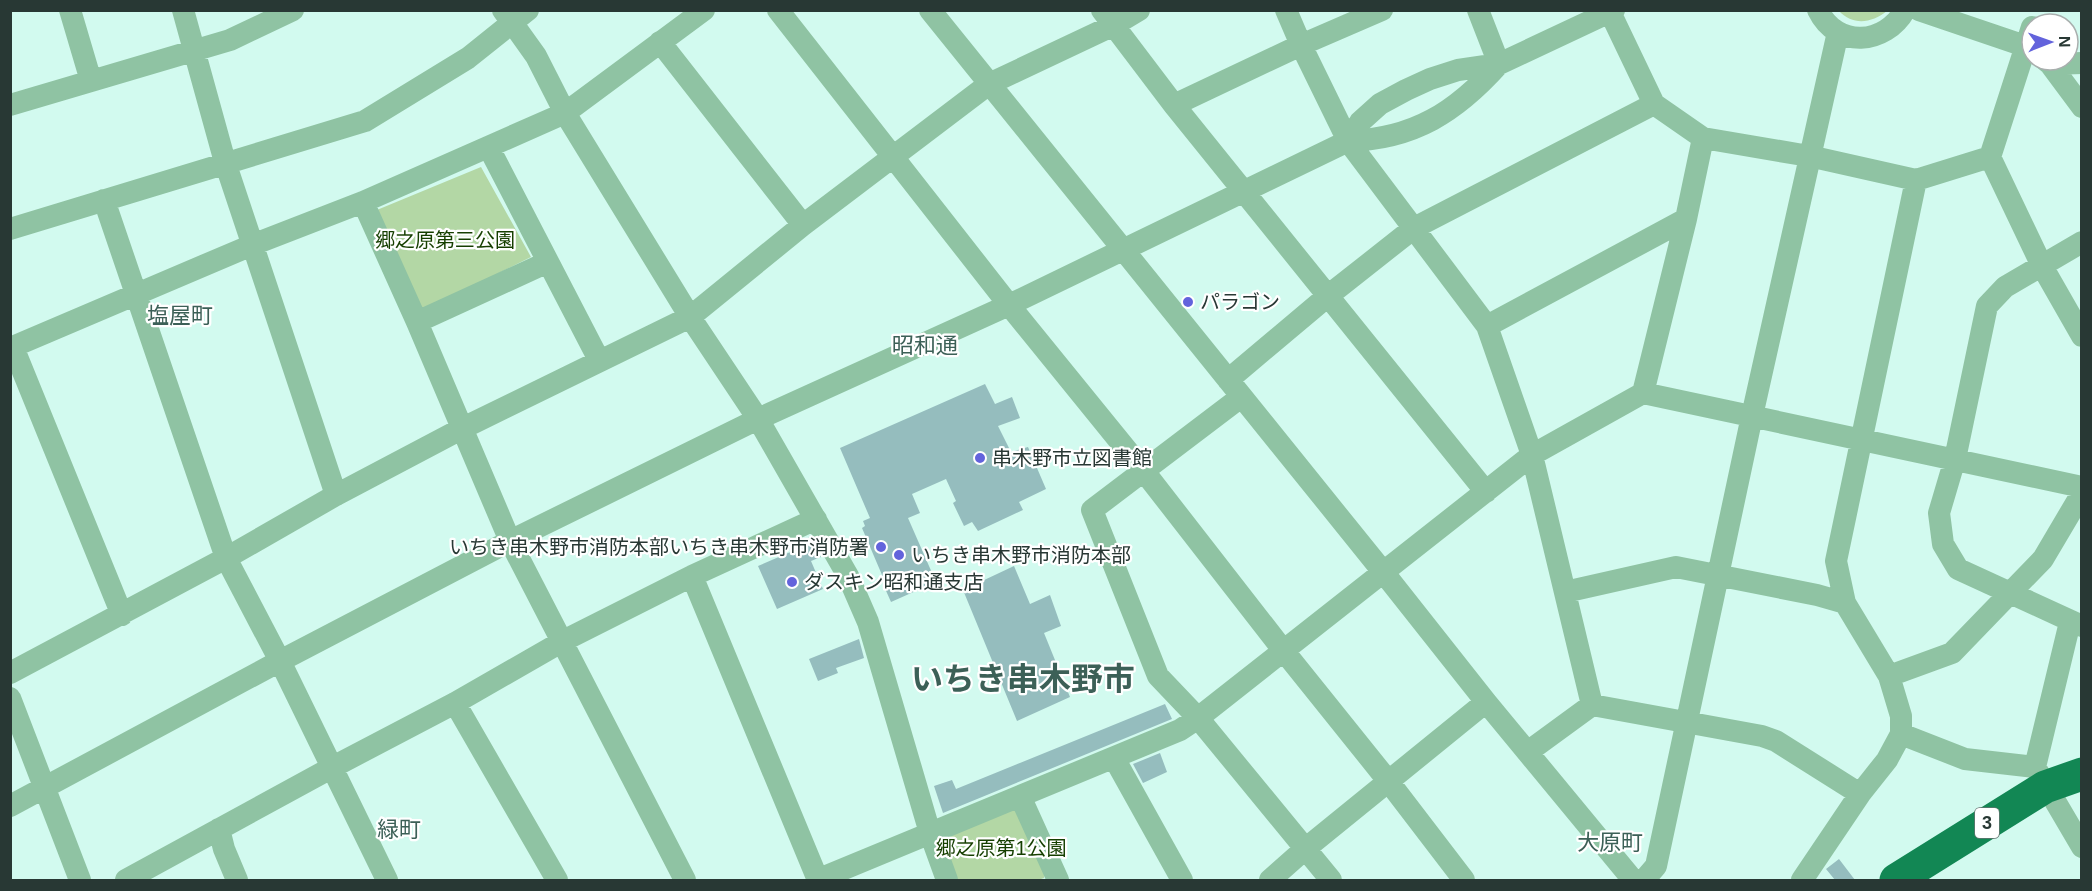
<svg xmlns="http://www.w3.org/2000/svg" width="2092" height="891" viewBox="0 0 2092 891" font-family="Helvetica,'Noto Sans JP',sans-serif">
  <rect width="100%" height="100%" fill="#d2faef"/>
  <path fill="#b3d7a5" d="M1839,11H1887C1872,23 1853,26 1839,11Z
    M481,167L531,257L416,314L372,212Z
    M1013,808L1020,811L1046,869L1044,878L1038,880H957L945,843L953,833Z"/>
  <path fill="#95bdbe" d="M985,384L995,404L1012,397L1020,418L998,426L1011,452L1028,447L1046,489L1019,502L1023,510L978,531L972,522L964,526L953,503L956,501L946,479L912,494L920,513L908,518L936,582L891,602L883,584L885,582L862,528L865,526L863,521L870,518L840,448Z
    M810,537L821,557L811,561L823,589L777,609L758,566L795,550L792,545Z
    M1014,566L1030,604L1050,595L1061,626L1044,633L1070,697L1017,721L963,590Z
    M859,639L864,658L836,668L838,673L818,681L809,659Z
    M1165,704L1172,719L943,813L934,786L952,780L956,789Z
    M1160,753L1167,772L1143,783L1133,764Z
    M1839,859L1855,880H1835L1826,869Z"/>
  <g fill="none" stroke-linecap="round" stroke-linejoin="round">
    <path stroke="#8fc3a3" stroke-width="22" d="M70,10L91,81
      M183,10L225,162L336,495
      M503,10L536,56L565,113L690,317L758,419L848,576L868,622L930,833L947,880
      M778,10L1009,305L1143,470L1283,650L1389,782L1464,880
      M930,10L1384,573L1486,702L1633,880
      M1102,10L1174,105L1486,492
      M1286,10L1301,45L1348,141L1487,326L1532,455L1592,705
      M1478,10L1499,64
      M1609,10L1654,104L1703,138L1809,156L1916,180L1990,157
      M1818,10C1837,49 1885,45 1905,10
      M1919,10L2025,46L2032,51
      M2032,27L1990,157L2042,266L2082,336
      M660,42L803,225
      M2045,60L2050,64L2082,107
      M2050,64L2082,63
      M10,105L230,40L293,10
      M1174,105L1301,45L1382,10
      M1348,141L1360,122L1380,104L1406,90L1430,79L1458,70L1499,64L1614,10
      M489,148L599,360
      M104,200L226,558L280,661L387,880
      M363,202L417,322L510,541L685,880
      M10,229L365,121L468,58L528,10
      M2082,242L2005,287L1987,306L1955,459L1939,513L1943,544L1958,569L2082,626
      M417,322L548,262
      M1487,326L1686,219
      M13,347L122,615
      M10,348L252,245L363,202L565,113L704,10
      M1228,380L1329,295L1414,228L1654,104
      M1643,393L1686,219L1703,138
      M1241,397L1092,510L1158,676L1198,718L1331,880
      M692,576L818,880
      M1565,592L1676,567L1817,595L1845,603
      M10,673L226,558L336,495L463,428L690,317L803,225L989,84L1114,25L1139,10
      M1889,676L1952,653L2043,559L2082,493
      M10,698L80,880
      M455,703L557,880
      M1901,734L1965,759L2035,767L2082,847
      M1529,751L1592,705L1762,736L1776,741L1860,794
      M1114,758L1182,880
      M2035,767L2070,622
      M1020,796L1058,880
      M10,806L280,661L510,541L758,419L1009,305L1348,141C1414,139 1456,112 1499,64
      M219,829L224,849L237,880
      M126,880L331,768L455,703L563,641L692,576L816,519
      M817,880L1180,730L1198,718L1532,455L1643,393L2082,487
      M1270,880L1305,849L1486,702
      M1644,880L1656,866L1752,416L1838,32
      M1802,880L1860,794L1887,760L1901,734V716L1889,676L1845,603L1836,561L1916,180"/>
    <path stroke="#128754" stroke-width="33" d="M1896,880L2045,787L2082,774"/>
  </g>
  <g fill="#6363dc" stroke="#fff" stroke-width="2">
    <circle cx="1188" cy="302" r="6"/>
    <circle cx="980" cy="458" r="6"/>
    <circle cx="881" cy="547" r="6"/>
    <circle cx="899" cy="555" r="6"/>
    <circle cx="792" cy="582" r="6"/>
  </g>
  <g text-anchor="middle" stroke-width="4.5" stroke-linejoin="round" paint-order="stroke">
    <rect fill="#fff" stroke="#687471" stroke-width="1.5" x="1975" y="808" width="24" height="30" rx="4.5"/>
    <g font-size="18" font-weight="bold" fill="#283834">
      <text x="1987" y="829">3</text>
    </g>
    <g font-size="20" fill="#163f00" stroke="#fff">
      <text x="445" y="247">郷之原第三公園</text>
      <text x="1001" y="855">郷之原第1公園</text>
    </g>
    <g font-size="20" fill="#283834" stroke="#fff" text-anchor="start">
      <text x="1200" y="309">パラゴン</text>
      <text x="992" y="465">串木野市立図書館</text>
      <text x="869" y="554" text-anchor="end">いちき串木野市消防本部いちき串木野市消防署</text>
      <text x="911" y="562">いちき串木野市消防本部</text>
      <text x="804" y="589">ダスキン昭和通支店</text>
    </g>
    <g font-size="22" fill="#3c6057" stroke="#fff">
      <text x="180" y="323">塩屋町</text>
      <text x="925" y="353">昭和通</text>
      <text x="399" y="837">緑町</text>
      <text x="1610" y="850">大原町</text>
    </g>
    <g font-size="32" font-weight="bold" fill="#3c6057" stroke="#fff">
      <text x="1023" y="690">いちき串木野市</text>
    </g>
  </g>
  <rect width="2092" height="891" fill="none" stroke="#283834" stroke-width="24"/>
  <g transform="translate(2050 42) rotate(89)"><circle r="28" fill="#ffffff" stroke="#a9afae" stroke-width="1.5"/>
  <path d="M0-4.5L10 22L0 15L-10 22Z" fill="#6363dc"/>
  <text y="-9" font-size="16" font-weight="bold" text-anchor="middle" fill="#283834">N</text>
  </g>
</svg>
